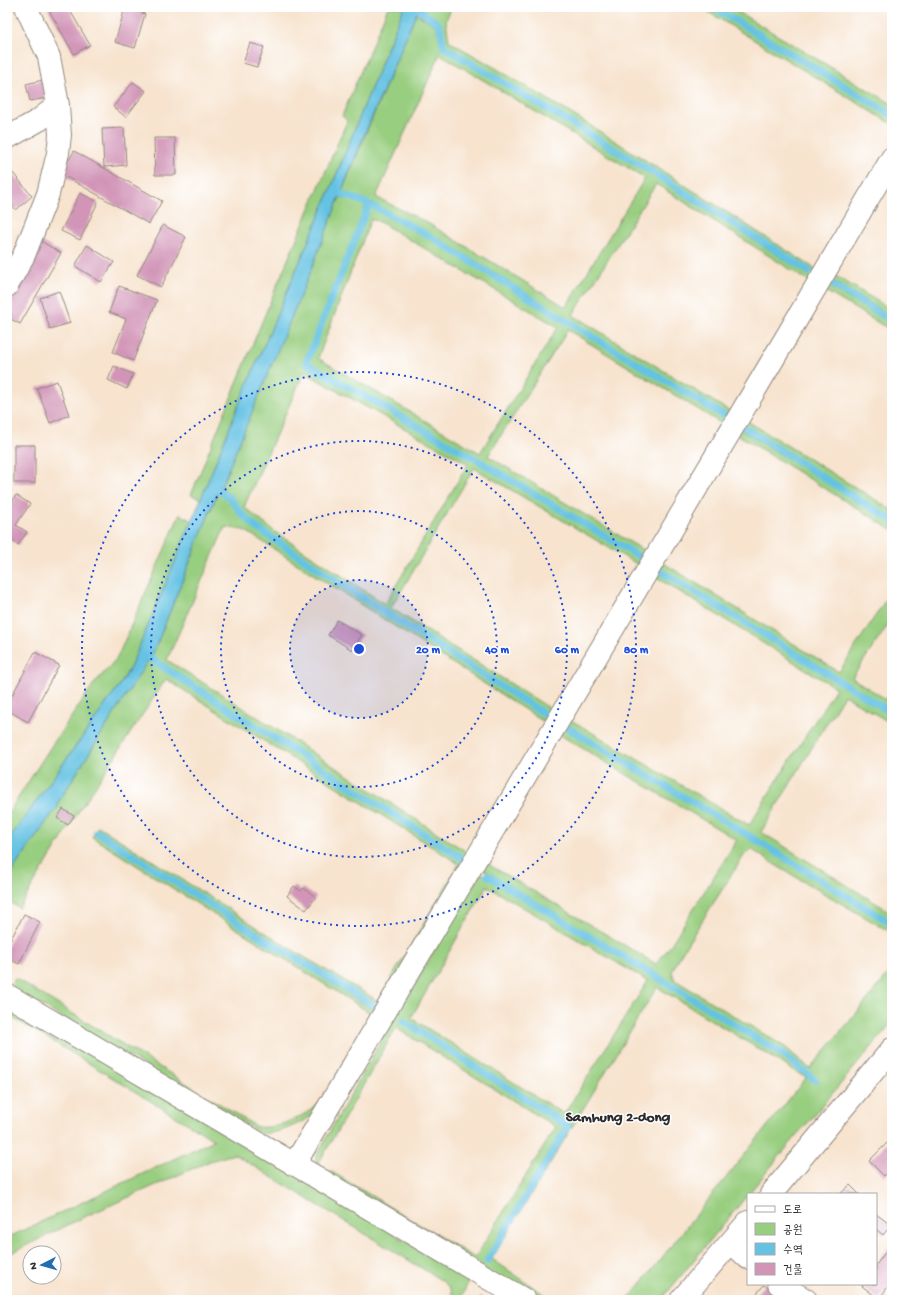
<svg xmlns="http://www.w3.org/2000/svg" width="899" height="1307" viewBox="0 0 899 1307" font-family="'Gochi Hand','Poor Story',sans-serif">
  <rect width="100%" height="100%" fill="#fff"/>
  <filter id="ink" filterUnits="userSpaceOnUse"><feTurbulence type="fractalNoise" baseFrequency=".025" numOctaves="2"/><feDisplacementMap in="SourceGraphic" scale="8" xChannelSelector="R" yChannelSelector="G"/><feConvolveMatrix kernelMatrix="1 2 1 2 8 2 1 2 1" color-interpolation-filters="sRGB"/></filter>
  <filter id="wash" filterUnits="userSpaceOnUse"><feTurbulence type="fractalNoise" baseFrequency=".012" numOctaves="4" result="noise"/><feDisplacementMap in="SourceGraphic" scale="16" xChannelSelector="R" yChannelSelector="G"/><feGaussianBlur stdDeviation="0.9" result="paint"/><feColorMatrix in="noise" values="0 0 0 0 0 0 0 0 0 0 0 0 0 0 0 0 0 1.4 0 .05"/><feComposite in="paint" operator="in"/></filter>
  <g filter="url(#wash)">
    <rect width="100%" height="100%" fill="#f7e3ce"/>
    <path fill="#98ce7f" stroke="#627c55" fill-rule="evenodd" d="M388,7H404L327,198L241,399L201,499L191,495L275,290L347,121L342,116Z
      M419,7H452L446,20L449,41C575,113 695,192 817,270L815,273L649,168L446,45L440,23Z
      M700,7H710L892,118V124Z
      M718,7H730L892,104V112Z
      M416,13L436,26L443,49L650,174L812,277L810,282L656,184L573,315L734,414L732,418C666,378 599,338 533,297C471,258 410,218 342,191ZM440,54L645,178L566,307L426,222L376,197Z
      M340,197L367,205L304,363L305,366C422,428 535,496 648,564L645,569L474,468L391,608L559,714L556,719L382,608L258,527L243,513L231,496L221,487ZM304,372L468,464L385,604L275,532L244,507Z
      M370,207L432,240L729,422L727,427L568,330L488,456L653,556L650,560L480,459L309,362ZM371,219L378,221L558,327L480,453L318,358Z
      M831,273L892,310V317L828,278Z
      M825,284L892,324V331L822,289Z
      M744,419L892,510V517L866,502L741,423Z
      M738,428L892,523V530L735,433Z
      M218,492L227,497L240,515L257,531L554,723L552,727L249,533L243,530L225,527L167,660L245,709L473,856L471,862L266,731L170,668L166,669L167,672L266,734L470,865L384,1009L253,931L98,830L95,831V834L382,1015L328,1105L307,1119L293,1126L281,1131L262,1134L10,987L15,978L257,1127C277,1130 311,1114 323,1099C330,1091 334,1081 339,1072C350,1053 361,1033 372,1014L259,943L92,837L98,826L296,952L378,1001L459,864L166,679L75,817L19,908L7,900V878L52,814L59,806L57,804L154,651Z
      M180,514L192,521L131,666L121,683L7,842V815L52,745L93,685L117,658Z
      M662,562L839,672L892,590V619L852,678L892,703V710L659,568Z
      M658,570L892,715V724L844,695L761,832L892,913V921L752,835L566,725L569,719L749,825L836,688L654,576Z
      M564,728L751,838L892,926V933L777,866L751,849L743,857L677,960L672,972L675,980L785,1047L810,1069L892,970V1023L783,1152L661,1300H628L806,1078L657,987L492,1259L552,1300H533L321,1177L330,1171L475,1258L556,1127L396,1028L316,1168V1156L395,1016L481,873L656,977L781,1056L816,1082L819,1080L783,1052L483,869L486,863L656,964L668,949L737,840L560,735ZM487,886L648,981L564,1114L411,1018ZM408,1021L571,1124L485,1264V1260L565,1126L407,1026L404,1022Z
      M7,999L465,1277L468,1283L460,1300H449L452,1294L449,1287L441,1280L234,1154L210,1161L84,1217L7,1255V1238L214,1140L54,1042L7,1015Z"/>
    <path fill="#65c2e3" stroke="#487687" d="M404,7H419L360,145L309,275L221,487L219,489L154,651L57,804L59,806L52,814L7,878V842L121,683L131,666L192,521L241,399L327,198Z"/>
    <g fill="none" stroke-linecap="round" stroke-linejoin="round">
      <path stroke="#65c2e3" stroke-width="7" d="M411,7L418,9L439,24L444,47L649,170L810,272
        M713,7L892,115
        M336,192L369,204L431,237L565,320L731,420
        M369,204L306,363L479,461L645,560
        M830,283L892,321
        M742,426L867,505L892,520
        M212,486L229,497L242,514L257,528L381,610L554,720
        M662,572L892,713
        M146,651L150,658L168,670L468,862
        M568,728L751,837L892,924
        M97,832L253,932L383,1011
        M487,875L657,977L782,1054L815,1080
        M403,1021L568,1126L487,1261"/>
    </g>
    <g id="blocks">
      <path fill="#d295b8" d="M47,7H68L90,45L74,54Z
        M125,8L145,14L135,48L115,42Z
        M250,43L264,47L257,67L243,63Z
        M43,80L47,98L30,101L26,84Z
        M133,82L146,91L126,117L113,107Z
        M124,128L126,165L104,167L102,129Z
        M154,138H175L176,175H155Z
        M74,151L162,201L149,224L61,174Z
        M13,173L32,196L16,210L10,202L7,205V178Z
        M80,193L98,202L80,240L61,231Z
        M163,225L186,237L161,287L137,275Z
        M39,240L61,253L20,324L7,317V295Z
        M87,245L114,262L101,282L75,266Z
        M119,286L157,300L133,361L113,352L126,319L109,312Z
        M59,291L70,323L50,329L40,298Z
        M114,366L133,374L127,389L108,380Z
        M57,381L69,415L50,423L37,388Z
        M14,445H35V483H14Z
        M16,495L30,504L16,525L27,532L18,545L9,539L7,541V508Z
        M337,620L362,635L352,650L328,635Z
        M35,652L59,665L28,722L7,710V705Z
        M63,809L74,816L68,825L57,818Z
        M294,886L301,891L303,888L316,897L306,910L287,896Z
        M24,914L40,922L19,964L7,958V947Z
        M892,1138V1168L884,1176L869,1161Z
        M850,1185L859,1194H840Z
        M876,1214L891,1225L883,1235L877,1230L876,1231Z
        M892,1243V1281L879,1299L862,1286L863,1284H876V1265Z
        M764,1285L779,1298L778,1300H751Z
        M481,1296L487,1300H478Z"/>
    </g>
  </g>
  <g filter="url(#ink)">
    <use href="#blocks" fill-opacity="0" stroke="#91877c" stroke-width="1"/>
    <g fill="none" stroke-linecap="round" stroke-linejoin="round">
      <g stroke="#91877c" stroke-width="24">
        <path id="minor" d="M7,138L39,120L58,105
          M7,286L24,255L48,194L58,153L60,135L58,105L49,57L26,7
          M7,995L525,1300
          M294,1165L768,368L892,158
          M771,1194L892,1049
          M731,1242L748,1258
          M779,1284L806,1300
          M681,1300L748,1222"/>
      </g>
      <use href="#minor" stroke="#fff" stroke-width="22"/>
    </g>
  </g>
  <circle cx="359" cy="649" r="69" fill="#1d4ed8" fill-opacity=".12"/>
  <g fill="none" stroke="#1d4ed8" stroke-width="2" stroke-dasharray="2 4">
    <circle cx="359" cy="649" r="69"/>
    <circle cx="359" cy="649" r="138"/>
    <circle cx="359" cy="649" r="208"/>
    <circle cx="359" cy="649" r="277"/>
  </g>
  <g text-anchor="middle" stroke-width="3" stroke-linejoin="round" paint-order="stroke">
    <g font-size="15" font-weight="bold" fill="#2b2b2b" stroke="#fff">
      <text x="618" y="1121">Samhung 2-dong</text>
    </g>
  </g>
  <circle cx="359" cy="649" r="6" fill="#1d4ed8" stroke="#fff" stroke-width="2"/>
  <g font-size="12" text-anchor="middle" font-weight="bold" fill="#1d4ed8" stroke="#fff" stroke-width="3" stroke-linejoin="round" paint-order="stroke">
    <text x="428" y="653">20 m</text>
    <text x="497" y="653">40 m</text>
    <text x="567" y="653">60 m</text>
    <text x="636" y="653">80 m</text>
  </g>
  <rect width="899" height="1307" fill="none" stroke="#fff" stroke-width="24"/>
  <rect x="747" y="1193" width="130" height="92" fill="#ffffff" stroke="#aaaaaa"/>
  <rect x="755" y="1206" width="20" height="6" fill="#ffffff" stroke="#aaaaaa"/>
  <text x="783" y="1213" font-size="12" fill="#2b2b2b">도로</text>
  <rect x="755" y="1223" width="20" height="12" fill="#98ce7f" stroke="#aaaaaa"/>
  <text x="783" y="1233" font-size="12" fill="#2b2b2b">공원</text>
  <rect x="755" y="1243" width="20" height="12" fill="#65c2e3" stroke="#aaaaaa"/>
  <text x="783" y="1253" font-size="12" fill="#2b2b2b">수역</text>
  <rect x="755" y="1263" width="20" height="12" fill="#d295b8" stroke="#aaaaaa"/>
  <text x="783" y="1273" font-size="12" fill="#2b2b2b">건물</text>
  <g transform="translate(42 1265) rotate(264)"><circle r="19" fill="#ffffff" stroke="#aaaaaa"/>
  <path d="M0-3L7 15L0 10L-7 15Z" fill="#1f6fb2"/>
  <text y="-6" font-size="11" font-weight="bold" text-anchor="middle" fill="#2b2b2b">N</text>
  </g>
</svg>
